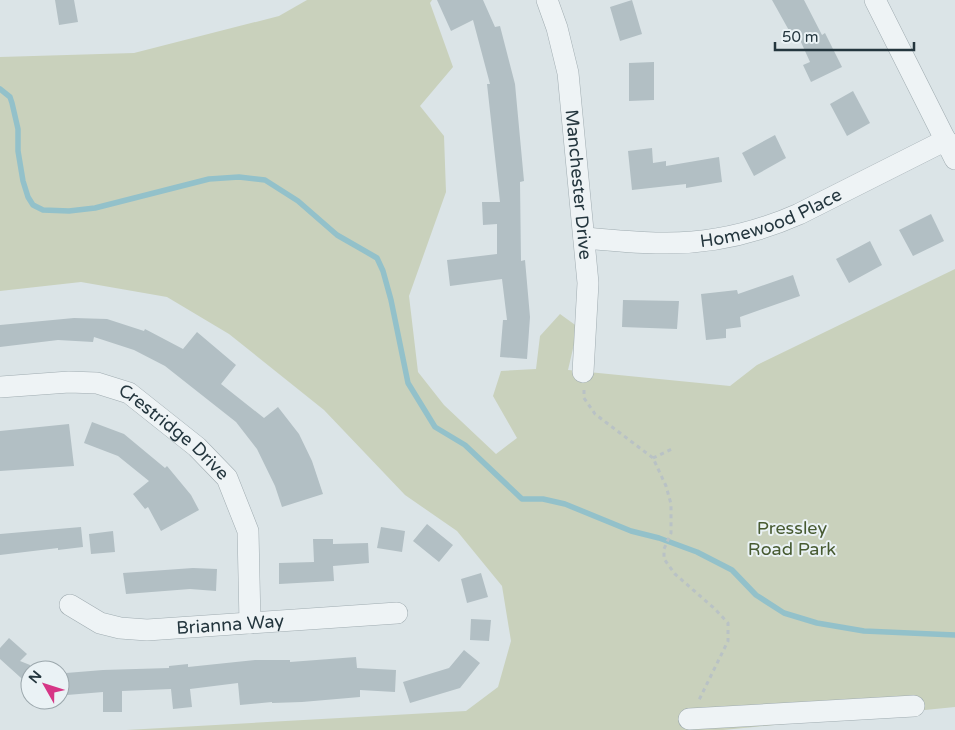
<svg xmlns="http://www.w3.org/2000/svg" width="955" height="730" viewBox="0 0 955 730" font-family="'Varela Round',sans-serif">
  <rect width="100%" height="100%" fill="#dbe4e7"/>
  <path fill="#c9d1bc" d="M307,0H432L430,3L453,67L420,106L444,136L446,192L409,296L418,372L444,405L496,454L517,438L493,396L501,371L536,369L540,336L560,314L578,327L568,370L730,386L757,365L955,269V707L723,730H126L466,711L498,687L511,641L502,586L457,531L405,495L324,410L229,334L167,297L81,282L0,291V57L134,53L279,16Z"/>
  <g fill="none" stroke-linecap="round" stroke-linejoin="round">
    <path stroke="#93c1ca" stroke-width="5.5" d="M0,89L10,97L12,103L18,129V151L23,181L28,197L33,205L43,210L69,211L95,208L209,179L239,177L265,180L298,201L337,235L377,258L383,271L391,300L408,383L435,427L465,445L522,499H543L565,504L631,531L659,538L697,552L732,570L756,595L784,613L817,623L864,631L955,635"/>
  </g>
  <path fill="#b2bfc4" d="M55,0H74L78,22L59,25Z
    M437,0H483L495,27L500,26L515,84L524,181L520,182L521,261L525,260L530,317L527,359L500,357L503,320H507L502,279L450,286L447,260L497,254V224L483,225L482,202H500L487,84H490L473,20L451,31Z
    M632,0L642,34L620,41L610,7Z
    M772,0H804L822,35L825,33L842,67L811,82L803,65L810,62L796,31L791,34Z
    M654,62V100L629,101V63Z
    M853,91L870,123L847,136L830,104Z
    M775,135L786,158L754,176L742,153Z
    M652,148L653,163L666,161V166L719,157L722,182L686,188V184L632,190L628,151Z
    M931,214L944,241L913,256L899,230Z
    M870,241L882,265L849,283L836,259Z
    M793,275L800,296L740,317L741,327L726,329V338L706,340L701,294L737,290L738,294Z
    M623,300L679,301L677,329L622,327Z
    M74,318L107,319L144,331L145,329L183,349L197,332L236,365L221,384L264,418L278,407L299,434L312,461L323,494L282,507L275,486L257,449L236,422L165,366L134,350L94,337L93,342L58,340L0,347V325Z
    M92,422L124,434L165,468L167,466L191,495L199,510L161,531L148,507L145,509L133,494L149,481L118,456L84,443Z
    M69,424L74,466L0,471V431Z
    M427,524L453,545L439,562L413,541Z
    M81,527L83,547L58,550V548L0,555V534Z
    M381,527L405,531L402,552L377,548Z
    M113,531L115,552L91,554L89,534Z
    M313,539H333V544L368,543L369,563L333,566L334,581L279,584V563L314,562Z
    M193,568L217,569L216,591L190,589L126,594L123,573Z
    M481,573L488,597L467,603L461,579Z
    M471,619L491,620L489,641L470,640Z
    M9,638L27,654L20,661L30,665V686L0,659V648Z
    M464,650L480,663L460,688L410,703L403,682L449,668Z
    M356,657L357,668L396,670L395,692L360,690V697L302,702L272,703V702L240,705L238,683L190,689L192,707L173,709L171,689L122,691V712H103V692L67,695L66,673L103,670L169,668V666L188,664V667L255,660H290V662Z"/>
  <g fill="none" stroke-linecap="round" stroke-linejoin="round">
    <g stroke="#a0acb1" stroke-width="22">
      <g id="minor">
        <path id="s1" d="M547,0L557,28L568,73L588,283L583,372"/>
        <path d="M875,0L955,159"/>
        <path id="s2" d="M584,238C609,240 635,243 661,243C709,244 756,233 799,214L946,140"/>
        <path id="s3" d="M0,387L69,382L97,383L129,393L197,447L227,478L248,531L250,623"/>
        <path id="s4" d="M70,605L100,623L120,628L147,630L397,613"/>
        <path d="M689,719L914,706"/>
      </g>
    </g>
    <path stroke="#b9c2c5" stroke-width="3" stroke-dasharray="4 4" stroke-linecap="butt" d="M584,390V398L595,414L653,458L666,486L671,504V533L664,549V559L675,574L715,609L728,623V641L699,700
      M653,458L674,448"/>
    <use href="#minor" stroke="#eef3f5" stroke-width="21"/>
  </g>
  <g text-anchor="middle" stroke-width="4" stroke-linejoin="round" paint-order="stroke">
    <g font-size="18" fill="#24363e" stroke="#eaf2f5">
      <text dy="6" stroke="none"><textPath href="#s1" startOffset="188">Manchester Drive</textPath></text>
      <text dy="6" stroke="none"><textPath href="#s2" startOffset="191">Homewood Place</textPath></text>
      <text dy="6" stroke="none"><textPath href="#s3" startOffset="190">Crestridge Drive</textPath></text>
      <text dy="6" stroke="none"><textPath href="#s4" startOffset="166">Brianna Way</textPath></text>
    </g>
    <g font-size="18" fill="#475a31" stroke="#eaf2f5">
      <text x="792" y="534">Pressley<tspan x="792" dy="21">Road Park</tspan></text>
    </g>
  </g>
  <g transform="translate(45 685) rotate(309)"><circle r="24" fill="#eaf2f5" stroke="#9ba7ac"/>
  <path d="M0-4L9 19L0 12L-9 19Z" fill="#d63686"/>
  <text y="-8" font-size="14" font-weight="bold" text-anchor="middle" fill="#24363e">N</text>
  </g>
  <path d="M775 42v8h139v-8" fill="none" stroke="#24363e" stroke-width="2.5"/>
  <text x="782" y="42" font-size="15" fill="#24363e" stroke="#eaf2f5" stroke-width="4" paint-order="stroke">50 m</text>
</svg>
